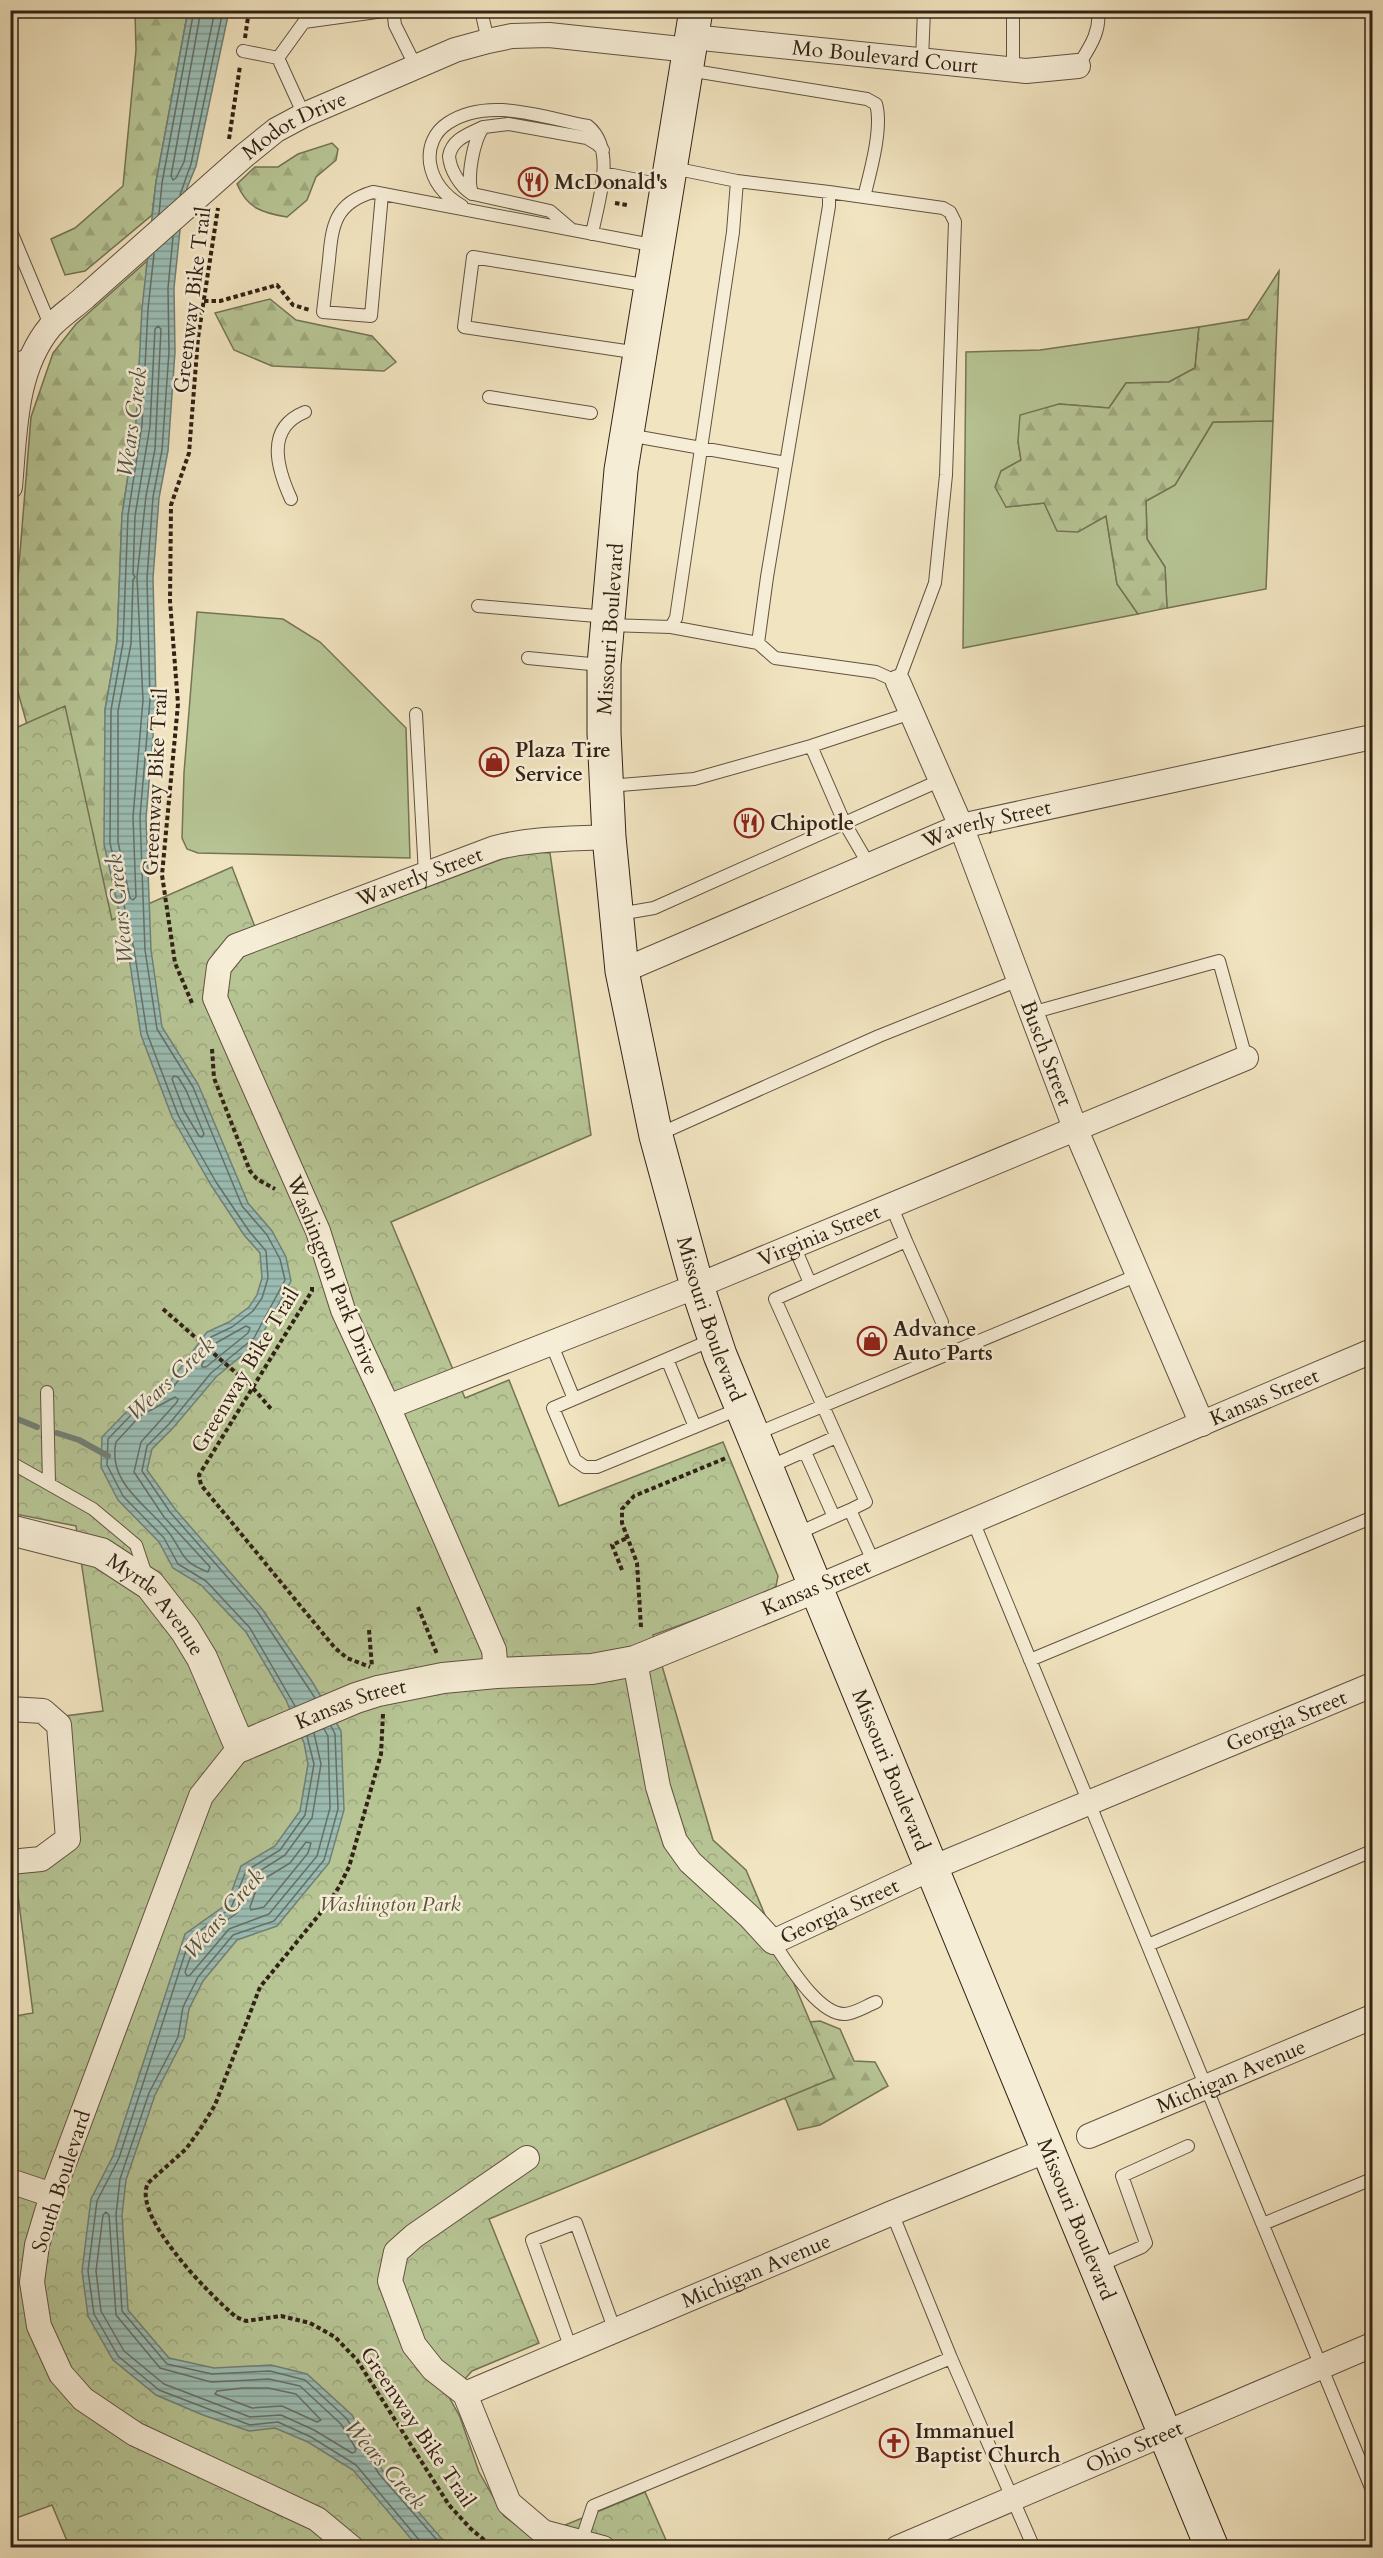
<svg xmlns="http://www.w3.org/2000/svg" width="1383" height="2558" viewBox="0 0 1383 2558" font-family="Cardo,serif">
  <defs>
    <pattern id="forest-firs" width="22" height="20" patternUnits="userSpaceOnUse" patternTransform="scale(1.5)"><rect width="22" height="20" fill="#b7c595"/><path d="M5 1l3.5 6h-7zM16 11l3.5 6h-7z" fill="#9ea980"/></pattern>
    <pattern id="park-crowns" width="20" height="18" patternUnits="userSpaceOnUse" patternTransform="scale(1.5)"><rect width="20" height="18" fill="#b7c595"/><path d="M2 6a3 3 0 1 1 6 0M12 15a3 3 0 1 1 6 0" fill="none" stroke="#9ea980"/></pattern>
    <pattern id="water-rules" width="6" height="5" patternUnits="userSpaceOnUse" patternTransform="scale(1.5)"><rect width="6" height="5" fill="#9bbeb6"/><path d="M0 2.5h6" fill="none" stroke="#7f9a93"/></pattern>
  </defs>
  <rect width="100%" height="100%" fill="#f1e4c0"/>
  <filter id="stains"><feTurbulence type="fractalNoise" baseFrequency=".00333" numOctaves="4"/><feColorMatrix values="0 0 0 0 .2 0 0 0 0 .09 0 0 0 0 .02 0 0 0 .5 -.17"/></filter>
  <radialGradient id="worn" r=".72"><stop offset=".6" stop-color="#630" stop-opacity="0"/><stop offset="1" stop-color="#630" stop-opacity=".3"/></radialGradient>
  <path fill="#b7c595" stroke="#747455" stroke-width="1.5" d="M1199,327L1195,368L1169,382L1126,383L1109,408L1059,404L1018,441L1021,460L1001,471L1006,507L1045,503L1078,531L1106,516L1117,584L1138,614L963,648L966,352L1040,350Z
    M1273,421L1266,589L1167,608L1165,567L1147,539L1146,501L1175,485L1213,422Z
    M197,612L283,619L320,642L406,728L410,858L198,853L187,849L182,838L184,773Z"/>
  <path fill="url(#forest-firs)" stroke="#747455" stroke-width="1.5" d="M135,11H188L156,182L152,215L85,271L65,275L51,239L75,228L123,186L136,50Z
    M332,143L338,149L336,160L316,177L307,200L287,217C262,213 247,208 237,184L255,167H278L298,154Z
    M147,261L136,424L122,515L117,642L105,710L128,951L51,856L33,746L14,678L13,639L31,417L53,353L76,324Z
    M1279,271L1273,421L1213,422L1175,485L1146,501L1147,539L1165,567L1167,608L1138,614L1117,584L1106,516L1078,532L1057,531L1044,503L1006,507L995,487L1001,471L1021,460L1018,441L1020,415L1059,404L1109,408L1126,383L1169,382L1195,368L1199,327L1248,319Z
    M270,299L296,320L372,336L396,362L384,371L272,366L234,350L215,313Z
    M820,2021L840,2029L854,2061L875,2062L888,2086L820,2125L798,2130L786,2100L769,2087L798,2023Z"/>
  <path fill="url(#park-crowns)" stroke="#747455" stroke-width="1.5" d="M65,706L112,920L232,867L263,948L523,851L550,853L591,1135L391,1222L465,1398L509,1380L559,1506L723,1442L778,1576L776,1586L768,1593L653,1635L713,1840L746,1870L834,2078L489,2219L539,2343L472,2371L449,2397L460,2417L479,2472L504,2516L534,2538L645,2492L669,2547L70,2548L52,2505L11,2520L10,2017L33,2013L15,1872L62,1853L65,1716L103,1711L76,1526L10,1513L11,730Z"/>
  <path fill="url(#water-rules)" stroke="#718076" stroke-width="1.5" d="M188,11H229L196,166L187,188L180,230L174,288L175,352L168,451L159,498L153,578L156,701L146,818L151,950L162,1027L198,1084L248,1203L272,1231L286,1257L291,1281L258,1342L216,1377L173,1428L152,1449L147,1470L175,1509L262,1609L313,1683L341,1731L344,1810L329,1863L277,1926L237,1940L203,1981L189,2009L184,2038L155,2095L126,2180L122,2215L128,2310L169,2358L214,2368L271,2365L307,2374L352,2415L383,2471L441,2538L454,2547H418L353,2470L308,2442L275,2428L249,2431L203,2415L156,2395L113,2360L88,2316L82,2271L91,2199L113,2156L185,1934L227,1904L241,1866L275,1846L300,1811L308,1764L304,1743L286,1700L246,1632L201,1585L173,1568L159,1542L118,1500L101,1467L102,1437L132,1406L167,1386L207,1332L229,1322L249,1307L257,1295L262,1278L260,1253L244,1235L211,1185L172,1117L141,1035L128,951L104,844L105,710L117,642L122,515L136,424L142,308L156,182Z"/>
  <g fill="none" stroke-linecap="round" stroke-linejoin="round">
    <path stroke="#667066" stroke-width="1.5" d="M201,10L171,176L173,180L176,178L184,162L215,10
      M180,195L191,164L223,10
      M159,214L162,183L194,10
      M173,237L168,288L169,352L162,450L153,497L147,578L150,700L140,817L145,950L157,1029L193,1087L242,1206L267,1235L280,1259L285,1280L254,1338L211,1373L169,1424L147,1446L142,1471L170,1512L258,1612L315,1698
      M154,254L148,309L142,425L128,515L123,643L111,710L110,843L134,949L147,1033L178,1115L216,1182L249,1231L266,1251L268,1278L262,1298L253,1311L232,1327L211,1337L171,1390L135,1411L108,1439L107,1465L123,1496L164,1538L178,1564L206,1581L250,1628L295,1706
      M158,326L161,329L155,449L146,496L137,577L143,700L133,817L136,897L133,900L130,898L118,842V711L131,644L133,580L135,577L133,574L135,516L150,426L155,329Z
      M174,1076L178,1077L186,1090L204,1134L202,1137L199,1136L184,1111L172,1079Z
      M246,1326L250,1328L248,1333L206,1367H202V1364L216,1343Z
      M175,1397L178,1399L177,1402L141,1442L134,1472L164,1517L210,1567L208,1572C180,1561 185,1555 170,1534C148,1505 107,1484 116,1442L140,1416Z
      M331,1726L335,1734L338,1809L324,1860L274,1921L233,1935L198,1977L183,2007L178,2037L149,2093L120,2179L116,2215L122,2311L167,2364L212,2374L270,2371L305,2380L347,2419L379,2474L444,2548
      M314,1733L321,1764L312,1818L285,1855L252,1876L237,1913L196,1942L185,1972L187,1976L190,1975L229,1929L269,1914L317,1856L330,1808L328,1736L324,1729
      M307,1736L314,1764L305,1815L280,1850L246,1871L231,1908L190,1938L119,2158L97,2201L88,2271L94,2314L118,2356L159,2390L250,2425L278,2422L311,2437L356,2465L420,2541L422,2548
      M306,1842L311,1843L308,1853L264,1907L251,1910L250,1907L259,1882L290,1863Z
      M106,2212L109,2215L116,2315L160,2368L211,2382L269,2379L300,2386L341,2424L356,2449L355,2452L352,2453L314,2430L281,2415L250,2417L164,2384L124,2351L101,2311L96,2271L103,2215Z
      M243,2388H268L296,2394L321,2420L317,2422L282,2406L252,2408L215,2394L217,2391Z"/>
    <path stroke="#718076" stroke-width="6" d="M10,1416L37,1427
      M57,1433L79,1440L108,1456"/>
    <g stroke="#625240" stroke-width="14">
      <path id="service" d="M393,10L395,25L416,67
        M481,10L488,41
        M304,22L391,10
        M243,51L278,58
        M922,60L924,10
        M1078,66C1089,48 1101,32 1098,10
        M1013,69V10
        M688,70L867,99L876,104C883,128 870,173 864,197L829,192
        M304,115L278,58L304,22L307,10
        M603,173L667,186
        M737,181L829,192V206L767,577L758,643
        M382,194L371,316L323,312C325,295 327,278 329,260C332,225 335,203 373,192L657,246
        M472,194C460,186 450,170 449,156C452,139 469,134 483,127
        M462,206C445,196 433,183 430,163C428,147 434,132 448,123C489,96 544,118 588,126C617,150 598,201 592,234
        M10,229L51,327
        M571,229L550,211L473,194C465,183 474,136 484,127L508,124L587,138L597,144L603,150
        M639,353L464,327L473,257L650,286
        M10,361L32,354
        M489,397L591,413
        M628,435L786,463
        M291,499C277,468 265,428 305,412
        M478,606L608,617
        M608,625L671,627L676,618L733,232L737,181L673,168
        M671,627L758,643L775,658L876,672L898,682L935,583L946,475L955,222L950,212L943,208L864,197
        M528,658L601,665
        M416,714L425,874
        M811,746L844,822L869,865
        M608,786L694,779L811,746L911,713
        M619,914L654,908L941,780
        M1031,1013L1219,961L1246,1058
        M657,1135L879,1036L1019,980
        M891,1205L906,1241
        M794,1246L810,1283
        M714,1339L553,1408L575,1460L585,1467H597L741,1408
        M551,1343L574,1399
        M667,1359L695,1427
        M47,1392L49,1484
        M753,1435L1138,1275
        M805,1452L834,1517L850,1510L874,1563
        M10,1462L93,1509L136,1545L146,1575
        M769,1467L836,1437
        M850,1510L866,1502L775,1299L906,1241L942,1322
        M973,1521L1372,2490
        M794,1535L834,1517
        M1030,1660L1371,1518
        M773,1942C787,1962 818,2015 845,2014C856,2013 866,2006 876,2002
        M1148,1945L1372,1851
        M892,2213L951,2358L1034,2548
        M1263,2224L1372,2179
        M1096,2267L1142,2247L1146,2243L1122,2176L1188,2146
        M571,2349L532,2240L576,2223L615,2331
        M581,2542L593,2506L951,2358"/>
    </g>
    <g stroke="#625240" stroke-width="26">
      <g id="minor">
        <path id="s1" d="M692,37L1026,71L1078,66"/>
        <path id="s2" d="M245,155L276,130L304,115L455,50L488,41L512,36L549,35L690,50"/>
        <path d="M10,487C15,433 14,371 50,327C60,316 74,307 85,297"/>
        <path id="s3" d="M898,682L961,826L1075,1128L1202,1424"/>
        <path id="s4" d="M622,971L961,826L1372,737"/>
        <path id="s5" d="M388,1407L697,1286L1246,1058"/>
        <path id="s6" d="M817,1587L1372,1351"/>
        <path id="s7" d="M635,1661L658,1787L675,1841L690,1862L750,1917L773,1942L932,1868L1372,1685"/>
        <path id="s8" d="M496,1673L494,1650L388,1407L343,1310L318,1231L215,998L219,967L236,946L495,848C533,838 570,839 609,837"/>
        <path d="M10,1709L43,1711L59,1725L68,1839L41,1859L10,1862"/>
        <path d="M240,1747L201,1796L52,2195L37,2245L32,2282L39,2326L61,2374L83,2399L135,2434L317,2519L352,2548"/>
        <path id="s9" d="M1089,2136L1372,2017"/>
        <path d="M527,2158L414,2236L396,2252L390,2281L414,2345L433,2369L465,2394L509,2503L543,2532L603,2548"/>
        <path d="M10,2181L52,2195"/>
        <path id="s10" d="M465,2394L892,2213L1048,2150"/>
        <path id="s11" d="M897,2548L1372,2345"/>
      </g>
    </g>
    <g stroke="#625240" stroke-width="32">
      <g id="tertiary">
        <path id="s12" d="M10,1530L101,1553L150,1585L185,1630L202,1658L240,1747L356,1698L378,1691L443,1678L496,1673L592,1669L635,1661L817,1587"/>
      </g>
    </g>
    <g stroke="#322215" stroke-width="35">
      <g id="secondary">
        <path id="s13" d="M696,10L621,470L604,665V733L609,837L622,971L656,1136L697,1286L720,1355L1212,2548"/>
      </g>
    </g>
    <path stroke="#322215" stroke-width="4" stroke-dasharray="4.5 3" stroke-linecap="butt" d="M245,38L249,10
      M229,139L240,66
      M615,203L627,205
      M204,301H220L277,285L293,305L310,310
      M192,1003L175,963L162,875L178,704L170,601L171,505L189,453L198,338L218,208
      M212,1049L214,1078L250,1171L257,1179L275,1189
      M312,1287V1291L199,1475L201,1485L335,1648L347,1658L370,1667
      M163,1309L252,1387L272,1410
      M622,1570L612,1545L627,1538
      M418,1607L437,1654
      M641,1627L637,1563L622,1523V1509L634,1496L726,1458
      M369,1630L372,1667
      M383,1714L381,1754L349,1867L339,1887L327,1905L260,1987L215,2105L201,2128L186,2149L148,2183C131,2216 211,2296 236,2317L246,2321L281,2316L310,2323L335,2337L357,2360L449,2505L471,2529L494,2548"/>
    <use href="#service" stroke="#f6edd6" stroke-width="12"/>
    <use href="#minor" stroke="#f6edd6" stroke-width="24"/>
    <use href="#tertiary" stroke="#f6edd6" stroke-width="30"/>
    <use href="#secondary" stroke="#f6edd6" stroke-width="33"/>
    <g stroke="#625240" stroke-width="26" stroke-linecap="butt">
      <path id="minor-bridge" d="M85,297L245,155"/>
    </g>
    <use href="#minor-bridge" stroke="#f6edd6" stroke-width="24"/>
  </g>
  <defs>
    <g id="restaurant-ring" transform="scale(1.5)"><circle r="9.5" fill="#f6edd6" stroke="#8f2418" stroke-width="1.5"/><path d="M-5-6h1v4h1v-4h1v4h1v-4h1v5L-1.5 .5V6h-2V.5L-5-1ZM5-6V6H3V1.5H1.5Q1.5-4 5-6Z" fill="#8f2418"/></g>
    <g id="shop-ring" transform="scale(1.5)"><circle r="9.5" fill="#f6edd6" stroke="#8f2418" stroke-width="1.5"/><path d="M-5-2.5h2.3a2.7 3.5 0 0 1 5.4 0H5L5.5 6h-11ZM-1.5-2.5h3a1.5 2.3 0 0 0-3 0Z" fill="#8f2418"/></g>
    <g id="church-ring" transform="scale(1.5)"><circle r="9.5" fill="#f6edd6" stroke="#8f2418" stroke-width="1.5"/><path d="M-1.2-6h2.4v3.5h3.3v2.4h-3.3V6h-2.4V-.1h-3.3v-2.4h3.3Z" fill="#8f2418"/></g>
  </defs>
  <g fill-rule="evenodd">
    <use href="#restaurant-ring" x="533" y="182"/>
    <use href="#shop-ring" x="494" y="762"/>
    <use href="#restaurant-ring" x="749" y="823"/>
    <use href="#shop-ring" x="872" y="1341"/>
    <use href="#church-ring" x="894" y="2443"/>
  </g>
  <g text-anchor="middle" stroke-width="5" stroke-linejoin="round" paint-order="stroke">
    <g font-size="21" fill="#322215" stroke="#f6edd6">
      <text dy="7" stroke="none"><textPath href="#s1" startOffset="194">Mo Boulevard Court</textPath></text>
      <text dy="7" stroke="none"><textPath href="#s2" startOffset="58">Modot Drive</textPath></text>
      <text transform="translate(192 300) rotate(-83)" y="7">Greenway Bike Trail</text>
      <text transform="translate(610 629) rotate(-86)" y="7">Missouri Boulevard</text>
      <text transform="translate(155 782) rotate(-87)" y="7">Greenway Bike Trail</text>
      <text dy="7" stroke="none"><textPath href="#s4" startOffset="394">Waverly Street</textPath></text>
      <text dy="7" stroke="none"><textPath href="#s8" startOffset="987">Waverly Street</textPath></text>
      <text dy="7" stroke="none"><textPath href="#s3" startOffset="400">Busch Street</textPath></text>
      <text dy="7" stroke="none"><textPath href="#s5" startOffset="464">Virginia Street</textPath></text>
      <text transform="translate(333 1275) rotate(68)" y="7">Washington Park Drive</text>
      <text dy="7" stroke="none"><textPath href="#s13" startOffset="1328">Missouri Boulevard</textPath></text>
      <text transform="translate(245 1370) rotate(-59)" y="7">Greenway Bike Trail</text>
      <text dy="7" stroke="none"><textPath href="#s6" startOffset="486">Kansas Street</textPath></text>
      <text transform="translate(816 1587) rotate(-23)" y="7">Kansas Street</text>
      <text dy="7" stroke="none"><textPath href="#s12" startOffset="170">Myrtle Avenue</textPath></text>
      <text dy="7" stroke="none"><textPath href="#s12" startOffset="458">Kansas Street</textPath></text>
      <text dy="7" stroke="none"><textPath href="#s7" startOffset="885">Georgia Street</textPath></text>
      <text dy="7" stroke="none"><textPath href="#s13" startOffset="1814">Missouri Boulevard</textPath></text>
      <text dy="7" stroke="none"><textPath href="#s7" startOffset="399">Georgia Street</textPath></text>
      <text dy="7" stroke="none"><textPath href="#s9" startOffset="154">Michigan Avenue</textPath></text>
      <text transform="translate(61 2181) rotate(-72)" y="7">South Boulevard</text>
      <text dy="7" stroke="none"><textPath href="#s13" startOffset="2300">Missouri Boulevard</textPath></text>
      <text dy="7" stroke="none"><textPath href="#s10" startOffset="316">Michigan Avenue</textPath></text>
      <text transform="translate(418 2427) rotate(56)" y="7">Greenway Bike Trail</text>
      <text dy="7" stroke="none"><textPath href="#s11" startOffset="258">Ohio Street</textPath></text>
    </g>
    <g font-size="21" font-weight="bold" fill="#322215" stroke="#f6edd6" text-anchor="start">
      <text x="554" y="189">McDonald's</text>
      <text x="515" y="757">Plaza Tire<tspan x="515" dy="24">Service</tspan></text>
      <text x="770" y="830">Chipotle</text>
      <text x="893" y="1336">Advance<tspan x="893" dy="24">Auto Parts</tspan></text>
      <text x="915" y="2438">Immanuel<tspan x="915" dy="24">Baptist Church</tspan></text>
    </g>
    <g font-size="21" font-style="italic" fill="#5a533b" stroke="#f6edd6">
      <text x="390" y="1911">Washington Park</text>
    </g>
    <g font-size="22" font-style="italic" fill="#525145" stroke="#f6edd6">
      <text transform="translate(131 422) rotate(-82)" y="8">Wears Creek</text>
      <text transform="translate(119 909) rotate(-96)" y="8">Wears Creek</text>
      <text transform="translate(170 1378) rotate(-43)" y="8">Wears Creek</text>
      <text transform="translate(223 1913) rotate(-49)" y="8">Wears Creek</text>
      <text transform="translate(386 2464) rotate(49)" y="8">Wears Creek</text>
    </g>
  </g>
  <rect width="1383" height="2558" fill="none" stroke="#f1e4c0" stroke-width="36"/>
  <rect x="12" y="12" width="1359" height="2534" fill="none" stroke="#322215" stroke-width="3"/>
  <rect x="18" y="18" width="1347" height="2522" fill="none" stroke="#322215" stroke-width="1.5"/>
  <rect width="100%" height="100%" filter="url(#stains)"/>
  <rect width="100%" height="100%" fill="url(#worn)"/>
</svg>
